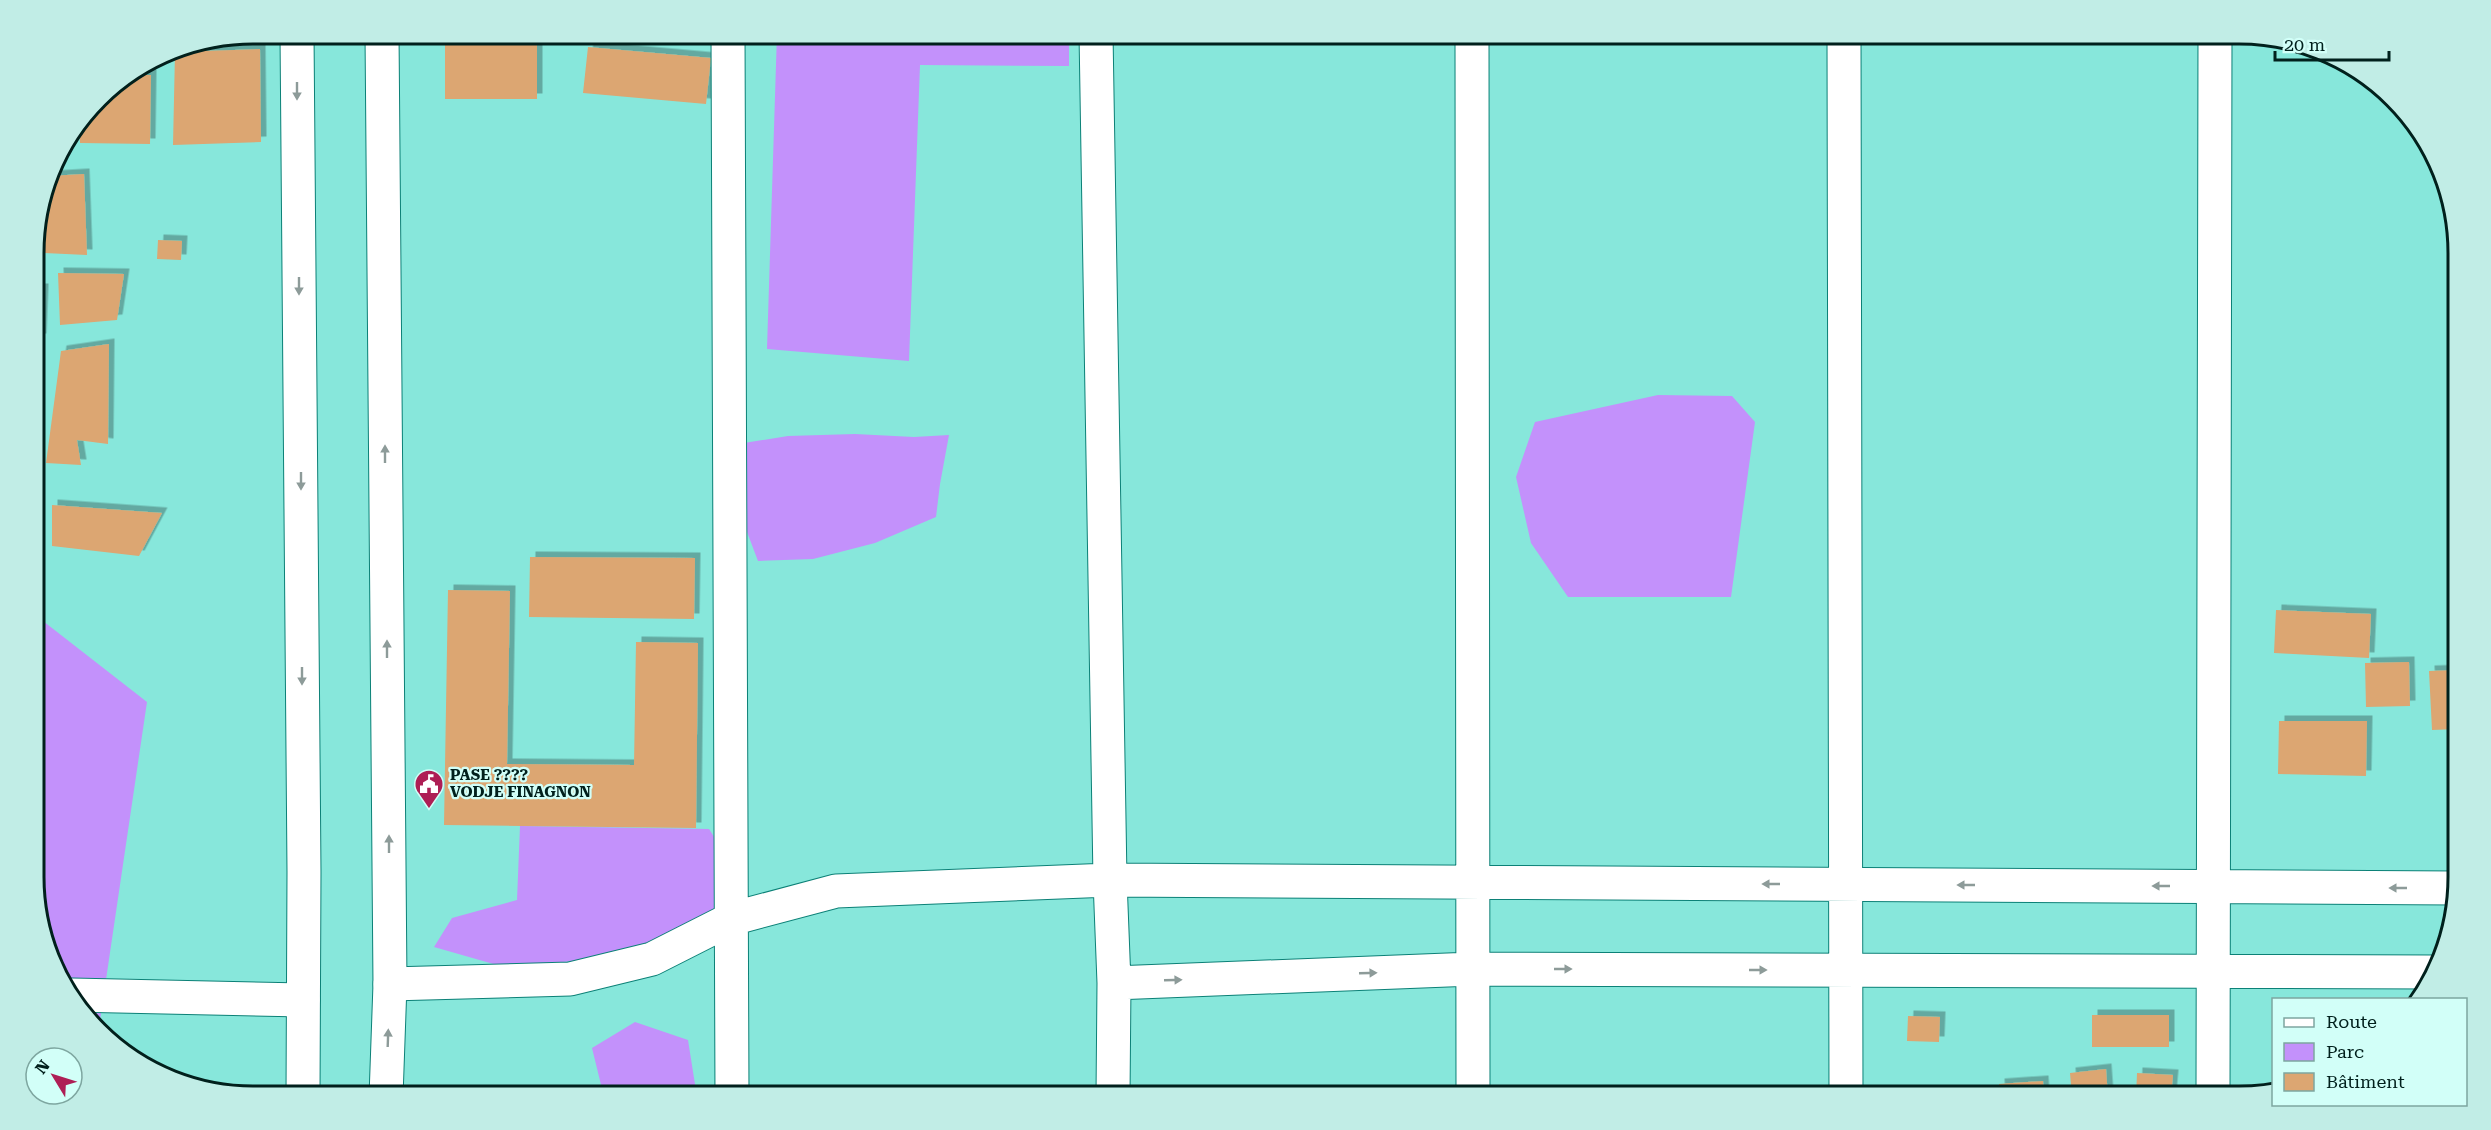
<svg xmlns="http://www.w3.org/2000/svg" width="2491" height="1130" viewBox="0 0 2491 1130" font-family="'Roboto Serif',serif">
  <defs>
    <filter id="shadow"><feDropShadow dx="5.5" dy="-5.5" stdDeviation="0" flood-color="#0004"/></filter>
  </defs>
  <rect width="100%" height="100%" fill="#87e7db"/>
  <path fill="#c391fb" d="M777,33H1069V66L920,65L909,361L767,349Z
    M1658,395L1732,396L1755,422L1731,597H1568L1531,543L1516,477L1535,422Z
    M855,434L914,437L949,435L940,484L936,517L875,543L813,559L758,561L724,471L744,443L788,436Z
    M34,614L147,702L99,1027L78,1011L35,907Z
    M520,826L709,829L737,872L714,926L666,953L504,967L434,947L452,918L517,900Z
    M635,1022L688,1040L697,1097H604L592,1048Z"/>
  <path fill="#dca672" filter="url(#shadow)" d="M583,33H692L691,45Z
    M537,38V99H445V39Z
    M588,47L711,58L706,104L583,93Z
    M260,49L261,142L173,145L175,52Z
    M128,75H151L150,144L80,143L79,124L107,88Z
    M84,174L87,255L44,253L42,205L50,176Z
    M158,240L182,241L181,260L157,259Z
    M58,273L124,274L117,320L60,325Z
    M34,289H43L41,339L34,340Z
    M109,344L108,444L77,440L81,465L46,463L61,351Z
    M52,505L162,513L139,556L52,546Z
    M530,557L695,558L694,619L529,617Z
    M448,590L510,591L507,764L634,765L636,642L698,643L696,828L444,825Z
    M2276,610L2371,614L2369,658L2274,653Z
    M2409,662L2410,706L2366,707L2365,663Z
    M2457,670L2458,729L2432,730L2429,671Z
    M2279,721H2367L2366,776L2278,774Z
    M2092,1015H2169V1047H2092Z
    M1908,1016L1940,1017L1939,1042L1907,1041Z
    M2106,1069L2108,1097H2072L2070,1073Z
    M2137,1073L2173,1075L2171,1097H2136Z
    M2043,1081L2044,1097H2000L1999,1084Z"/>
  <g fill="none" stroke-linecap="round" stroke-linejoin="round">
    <g stroke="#0c8177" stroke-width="35">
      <path id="minor" d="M728,33L732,1097
        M1096,33L1110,880L1114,983L1113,1097
        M1472,33L1473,1097
        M1844,33L1846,1097
        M1114,983L1473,969L2435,972
        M390,984L570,979L652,959L731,919L836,891L1110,880L2456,888
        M72,995L303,1000
        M2213,1097L2215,33"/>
    </g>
    <g stroke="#0c8177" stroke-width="35">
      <path id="tertiary" d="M297,33L304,872L303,1097
        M382,33L390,984L386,1097"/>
    </g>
    <use href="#minor" stroke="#fff" stroke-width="33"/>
    <use href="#tertiary" stroke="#fff" stroke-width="33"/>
  </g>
  <defs><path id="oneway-solid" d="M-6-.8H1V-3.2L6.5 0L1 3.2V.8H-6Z" transform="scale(1.5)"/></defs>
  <g fill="#8d9b99">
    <use href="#oneway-solid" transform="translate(297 91) rotate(90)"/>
    <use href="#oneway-solid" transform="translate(299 286) rotate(90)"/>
    <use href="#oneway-solid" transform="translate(385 454) rotate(-90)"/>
    <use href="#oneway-solid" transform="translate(301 481) rotate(90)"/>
    <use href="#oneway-solid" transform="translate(387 649) rotate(-90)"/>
    <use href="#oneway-solid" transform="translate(302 676) rotate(90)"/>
    <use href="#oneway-solid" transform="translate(389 844) rotate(-90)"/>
    <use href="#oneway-solid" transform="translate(1771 884) rotate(-180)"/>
    <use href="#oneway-solid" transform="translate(1966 885) rotate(-180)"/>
    <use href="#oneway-solid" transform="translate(2161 886) rotate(-180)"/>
    <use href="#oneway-solid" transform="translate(2398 888) rotate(-180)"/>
    <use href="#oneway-solid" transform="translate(1563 969)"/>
    <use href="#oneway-solid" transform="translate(1758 970)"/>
    <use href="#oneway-solid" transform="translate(1368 973) rotate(-2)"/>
    <use href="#oneway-solid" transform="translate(1173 980) rotate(-2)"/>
    <use href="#oneway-solid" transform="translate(388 1038) rotate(-88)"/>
  </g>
  <defs>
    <g id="civic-pin" transform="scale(1.5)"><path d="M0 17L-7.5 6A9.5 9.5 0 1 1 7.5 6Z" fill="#ae1e55" stroke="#d2fff8"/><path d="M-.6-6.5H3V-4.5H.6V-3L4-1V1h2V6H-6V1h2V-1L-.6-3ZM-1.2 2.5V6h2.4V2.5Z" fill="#fff"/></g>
  </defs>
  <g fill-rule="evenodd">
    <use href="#civic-pin" x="429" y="784"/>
  </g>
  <g text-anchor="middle" stroke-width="4.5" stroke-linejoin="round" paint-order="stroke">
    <g font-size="15" font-weight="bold" fill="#01201c" stroke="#d2fff8" text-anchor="start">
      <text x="450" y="780">PASE ????<tspan x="450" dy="17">VODJE FINAGNON</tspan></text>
    </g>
  </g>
  <path d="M0 0H2491V1130H0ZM253 44H2239A209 209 0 0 1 2448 253V877A209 209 0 0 1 2239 1086H253A209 209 0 0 1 44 877V253A209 209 0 0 1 253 44Z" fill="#c1ede6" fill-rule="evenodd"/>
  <path fill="none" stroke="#01201c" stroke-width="3" d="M253 44H2239A209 209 0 0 1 2448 253V877A209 209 0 0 1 2239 1086H253A209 209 0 0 1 44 877V253A209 209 0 0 1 253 44Z"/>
  <rect x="2272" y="998" width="195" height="108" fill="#d2fff8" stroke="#7ea6a0" stroke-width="1.5"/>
  <rect x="2284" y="1018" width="30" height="9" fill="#ffffff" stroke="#7ea6a0" stroke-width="1.5"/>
  <text x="2326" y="1028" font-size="18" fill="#01201c">Route</text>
  <rect x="2284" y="1043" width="30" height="18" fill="#c391fb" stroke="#7ea6a0" stroke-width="1.5"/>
  <text x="2326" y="1058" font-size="18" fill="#01201c">Parc</text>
  <rect x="2284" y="1073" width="30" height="18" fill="#dca672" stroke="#7ea6a0" stroke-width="1.5"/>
  <text x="2326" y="1088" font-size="18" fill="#01201c">Bâtiment</text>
  <g transform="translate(54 1076) rotate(308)"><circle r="28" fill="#d2fff8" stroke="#7ea6a0" stroke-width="1.5"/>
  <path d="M0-4.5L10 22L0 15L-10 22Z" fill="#ae1e55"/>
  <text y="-9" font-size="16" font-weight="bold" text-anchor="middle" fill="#01201c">N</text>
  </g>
  <path d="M2275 51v9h114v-9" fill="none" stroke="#01201c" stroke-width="3"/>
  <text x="2284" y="51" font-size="18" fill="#01201c" stroke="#d2fff8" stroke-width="4.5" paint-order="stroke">20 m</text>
</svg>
